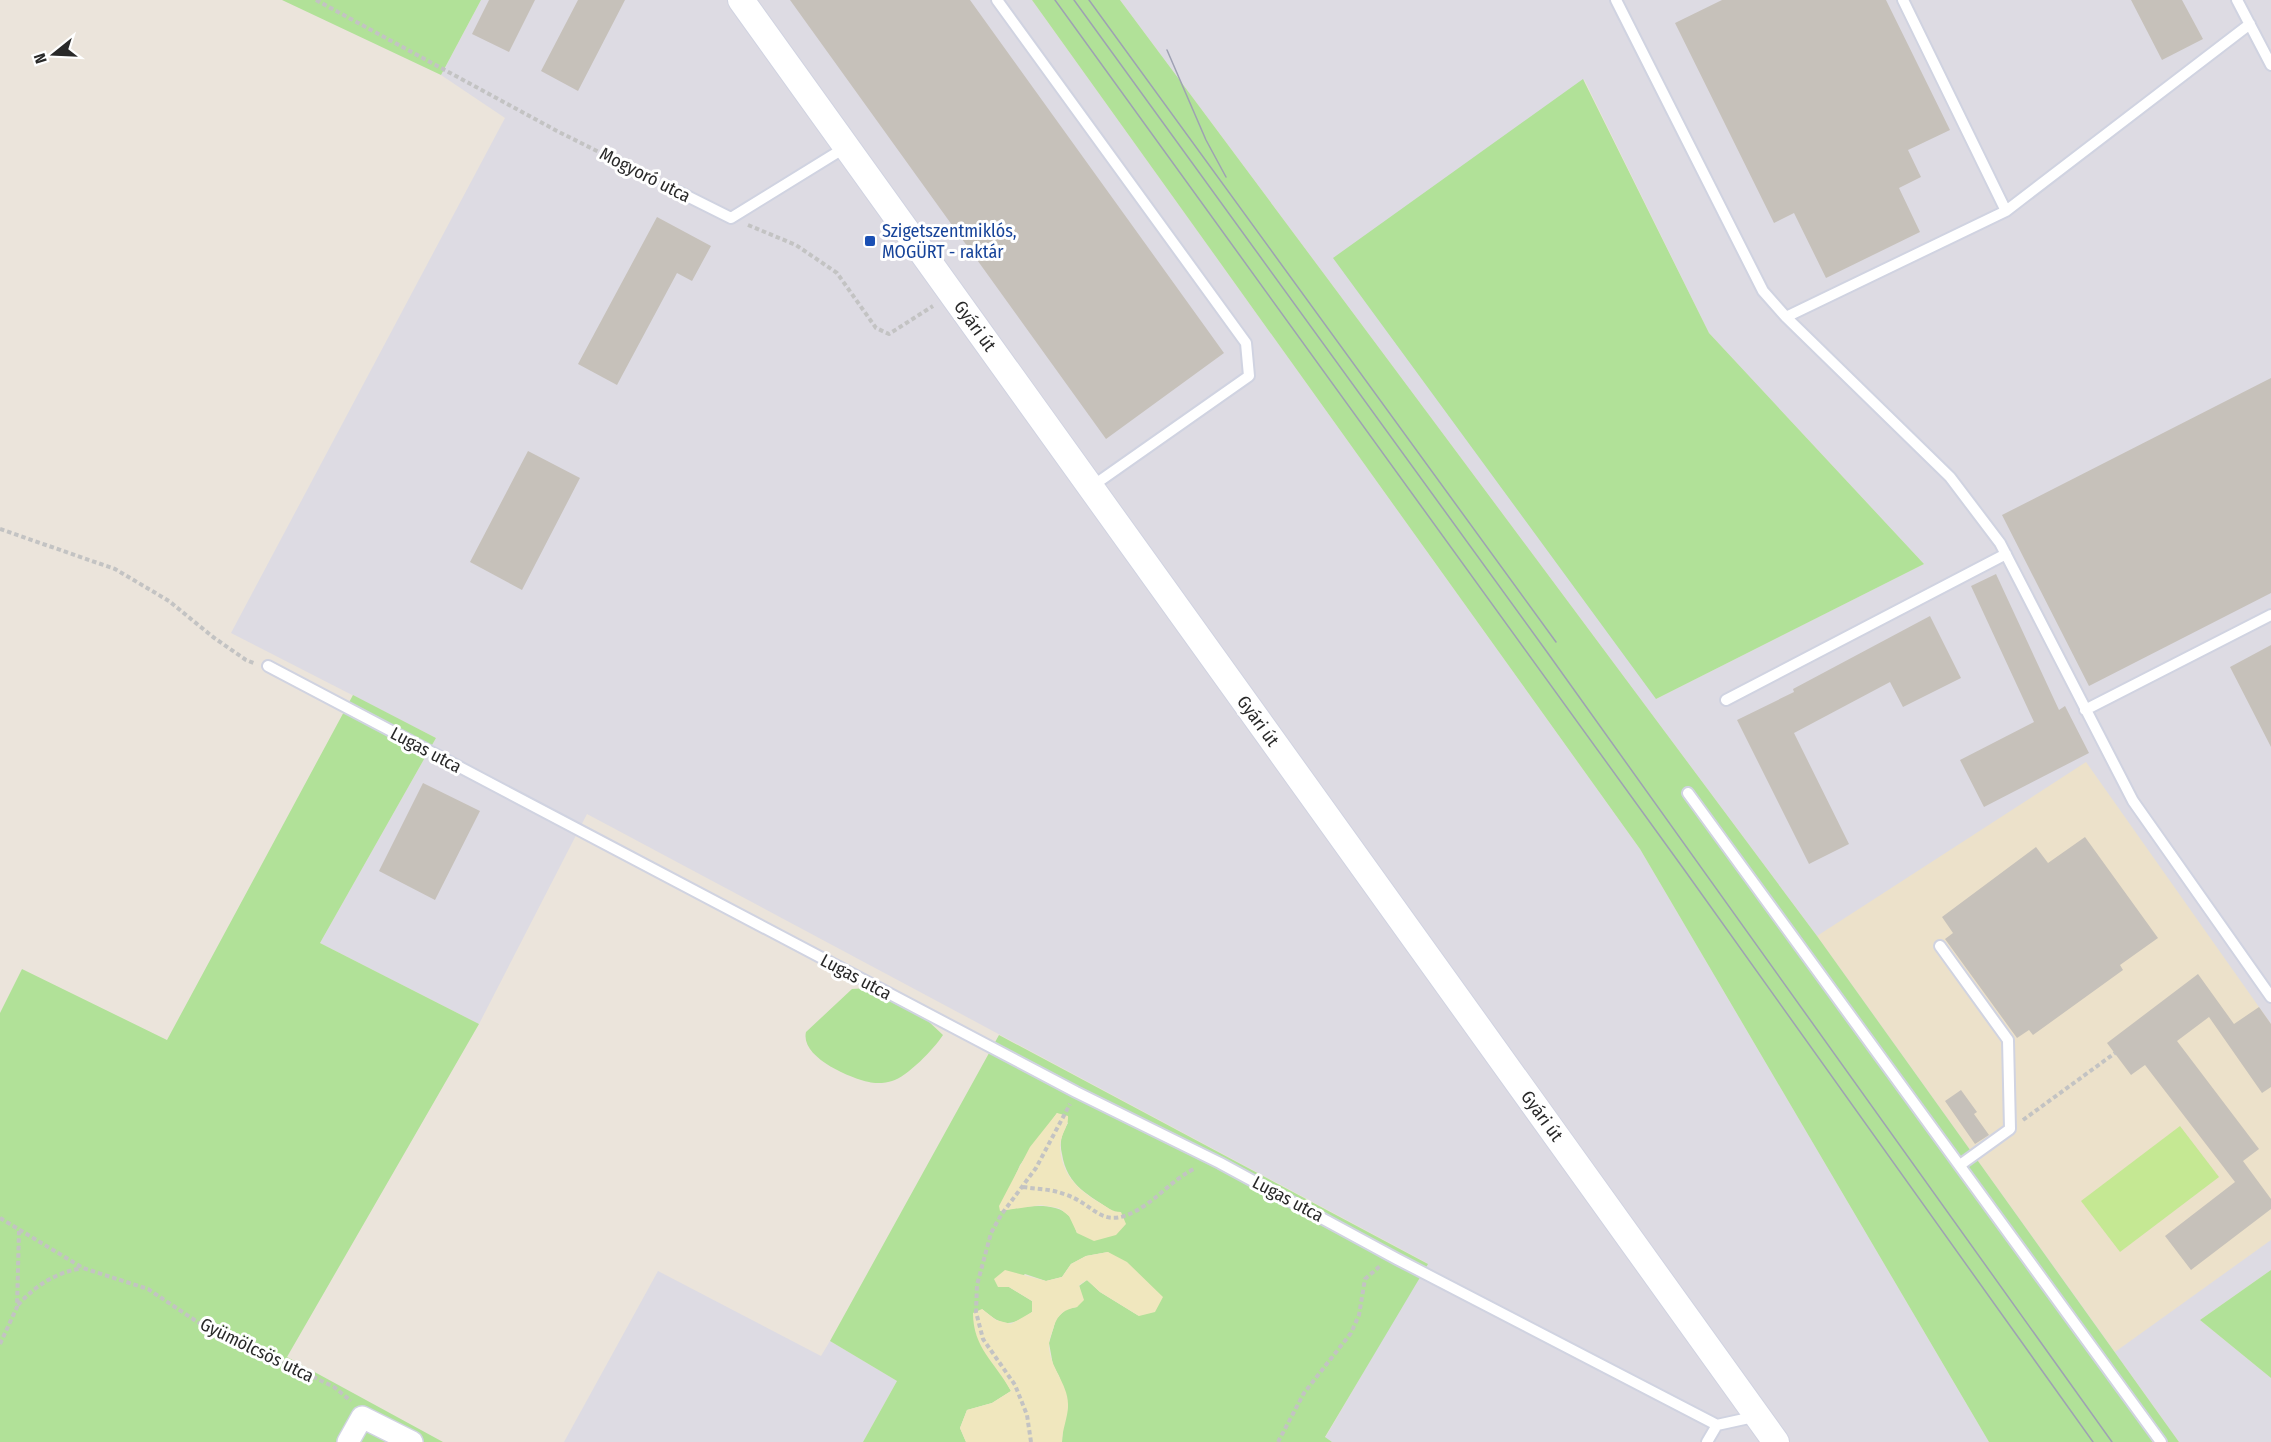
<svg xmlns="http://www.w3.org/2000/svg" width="2271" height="1442" viewBox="0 0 2271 1442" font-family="'Fira Sans Condensed',sans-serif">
  <rect width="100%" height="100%" fill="#ebe4db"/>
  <path fill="#dddbe3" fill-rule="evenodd" d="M481,0H1032L1640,849L1989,1442H1332L1325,1438L1427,1263L587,814L479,1024L320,943L436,738L231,633L505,118L441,75Z
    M1120,0H2271V1270L2200,1320L2271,1378V1442H2179L1817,936ZM1584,79L1709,333L1924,564L1656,699Z
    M658,1271L821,1356L830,1341L897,1381L863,1442H564Z"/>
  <path fill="#ece1ca" d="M2086,762L2271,1024V1240L2115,1352L1817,936Z"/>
  <path fill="#b1e198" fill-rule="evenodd" d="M282,0H481L441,75Z
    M1032,0H1120L1817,936L2179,1442H1989L1640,849Z
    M1583,79L1709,333L1924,564L1656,699L1333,258Z
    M353,695L436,738L320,943L479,1024L287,1357L443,1442H0V1013L22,969L167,1040Z
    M868,988L927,1020L943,1035C935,1048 907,1077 892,1081C887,1083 875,1084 869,1082C850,1078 800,1057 806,1032L852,989Z
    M999,1035L1428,1264L1325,1437L1332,1442H1062L1063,1427L1068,1406L1059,1376L1053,1365L1049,1343L1056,1319L1066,1309L1077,1307L1081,1294L1079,1286L1087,1280L1100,1292L1139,1316L1108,1252L1086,1256L1071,1264L1062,1277L1046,1281L1025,1274L1009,1287L1032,1301V1312C1010,1328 1002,1326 982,1309L1001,1373L1011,1391L992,1403L967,1410L960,1428L966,1442H863L897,1381L830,1341ZM1057,1113L1068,1123C1062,1133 1059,1142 1062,1154C1067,1186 1089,1195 1114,1212L1077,1233C1075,1227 1073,1220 1069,1216C1056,1200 1018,1207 1000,1211L1020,1165Z
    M2271,1270V1378L2200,1320Z"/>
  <path fill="#f0e7be" d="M1057,1113L1068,1116C1069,1127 1060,1134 1060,1147C1061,1174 1078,1190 1100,1203C1107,1207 1112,1212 1121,1212L1126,1224L1116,1235L1094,1241L1077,1233L1069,1216L1059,1208L1041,1205L1000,1211L999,1206L1030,1147Z
    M1108,1252L1127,1262L1163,1297L1155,1312L1139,1316L1100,1292L1087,1280L1079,1285L1084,1300L1077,1307C1065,1309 1058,1314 1054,1326C1053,1331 1049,1338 1049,1344C1048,1366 1069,1384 1068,1406C1068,1417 1062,1430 1062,1442H966L960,1428L967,1410L992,1403L1011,1391C995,1362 973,1348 973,1313L982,1309L996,1320L1011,1324L1032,1312V1301L1009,1287H998L994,1279L1005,1270L1046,1281L1062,1277L1071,1264L1086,1256Z"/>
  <path fill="#c5e893" d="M2180,1126L2219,1177L2120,1252L2081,1201Z"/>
  <path fill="#c6c1ba" d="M489,0H535L509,52L472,34Z
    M578,0H625L578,91L541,71Z
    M790,0H970L1224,353L1106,439Z
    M1722,0H1886L1950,130L1908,150L1921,177L1899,188L1920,232L1826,278L1794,213L1774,223L1675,23Z
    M2131,0H2182L2203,39L2162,60Z
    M657,217L711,246L692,281L677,273L617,385L578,364Z
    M2271,378V593L2089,686L2002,515Z
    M528,451L580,478L522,590L470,562Z
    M1996,574L2059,710L2065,706L2089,753L1984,807L1960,760L2034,722L1971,586Z
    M1930,616L1961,678L1903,707L1890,682L1794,733L1849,844L1809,864L1737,720L1794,692L1793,689Z
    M2271,645V747L2230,667Z
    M423,783L480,811L435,900L379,871Z
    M2085,837L2158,938L2120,965L2123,970L2033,1035L2029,1030L2017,1038L1945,939L1953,933L1942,917L2036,847L2048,863Z
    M2198,974L2234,1024L2259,1007L2271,1024V1087L2262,1093L2209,1017L2177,1041L2259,1149L2243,1161L2271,1199V1209L2191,1270L2165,1236L2235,1182L2145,1065L2131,1075L2107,1043Z
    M1961,1090L1977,1112L1974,1114L1989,1135L1975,1144L1945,1101Z"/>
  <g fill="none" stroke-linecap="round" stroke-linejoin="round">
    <g stroke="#d0d3e1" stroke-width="14">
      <path id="service" d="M997,0L1246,343L1249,376L1091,487
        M1616,0L1763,291L1786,317L1950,477L2000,543L2133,801L2271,997
        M1903,0L2006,211L2250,24
        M2237,0L2271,65
        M667,186L731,218L846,147
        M1786,317L2006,211
        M268,666L1076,1092L1220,1163L1397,1259L1717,1425
        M1726,700L2006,554
        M2085,710L2271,615
        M1688,793L2161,1442
        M1940,946L2008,1040L2010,1129L1960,1165
        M1707,1442L1717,1425L1758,1416"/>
    </g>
    <g stroke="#d0d3e1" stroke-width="24">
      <path id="minor" d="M348,1442L362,1417L412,1442"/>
    </g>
    <g stroke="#d0d3e1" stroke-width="28">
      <path id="tertiary" d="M741,0L1776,1442"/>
    </g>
    <path stroke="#c3c3c3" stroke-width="4" stroke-dasharray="4.5 3" stroke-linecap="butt" d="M316,0L557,131L655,180
      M748,225L796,245L837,273L876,328L889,334L933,306
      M0,529L115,569L169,601L213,637L246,660L256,664
      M2023,1120L2115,1053
      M1023,1187C1036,1189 1051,1189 1064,1194C1098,1205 1101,1234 1144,1206C1163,1193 1175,1178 1196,1168
      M0,1218L83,1268L148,1289L208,1329L254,1348L334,1387L351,1401
      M18,1305C36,1285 55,1273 82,1268
      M0,1344L17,1307L19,1231
      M1031,1442L1027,1415L1015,1385L983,1339L976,1312L977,1285L991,1233L1001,1215L1036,1168L1070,1104
      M1278,1442L1304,1393L1351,1333L1359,1315L1365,1279L1380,1266"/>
    <use href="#service" stroke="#fff" stroke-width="10"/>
    <use href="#minor" stroke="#fff" stroke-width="21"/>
    <use href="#tertiary" stroke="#fff" stroke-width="26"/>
    <path stroke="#9ea1b3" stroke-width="1.5" d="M1055,0L1683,868L2093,1442
      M1074,0L1547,652L2112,1442
      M1089,0L1556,642
      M1167,50L1206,140L1226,177"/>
  </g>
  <rect fill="#1a4fb4" stroke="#fff" stroke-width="2" x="864" y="235" width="12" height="12" rx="3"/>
  <g text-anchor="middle" stroke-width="6" stroke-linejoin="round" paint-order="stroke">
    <g font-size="18" fill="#292929" stroke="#fff">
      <text transform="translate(645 175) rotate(27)" y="6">Mogyoró utca</text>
      <text transform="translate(975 326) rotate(54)" y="6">Gyári út</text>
      <text transform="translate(1258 721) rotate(54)" y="6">Gyári út</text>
      <text transform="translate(426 750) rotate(28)" y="6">Lugas utca</text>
      <text transform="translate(856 977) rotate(28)" y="6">Lugas utca</text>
      <text transform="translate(1542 1116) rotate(54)" y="6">Gyári út</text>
      <text transform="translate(1288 1199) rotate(28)" y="6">Lugas utca</text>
      <text transform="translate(257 1350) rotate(26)" y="6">Gyümölcsös utca</text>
    </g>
    <g font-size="18" fill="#164399" stroke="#fff" text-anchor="start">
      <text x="882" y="237">Szigetszentmiklós,<tspan x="882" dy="21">MOGÜRT - raktár</tspan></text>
    </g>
  </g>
  <g transform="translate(54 54) rotate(252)" stroke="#ffffff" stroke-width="4.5" paint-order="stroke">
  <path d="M0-4.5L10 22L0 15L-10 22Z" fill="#292929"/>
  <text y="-9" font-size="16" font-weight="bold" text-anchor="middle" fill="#292929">N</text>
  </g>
</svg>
